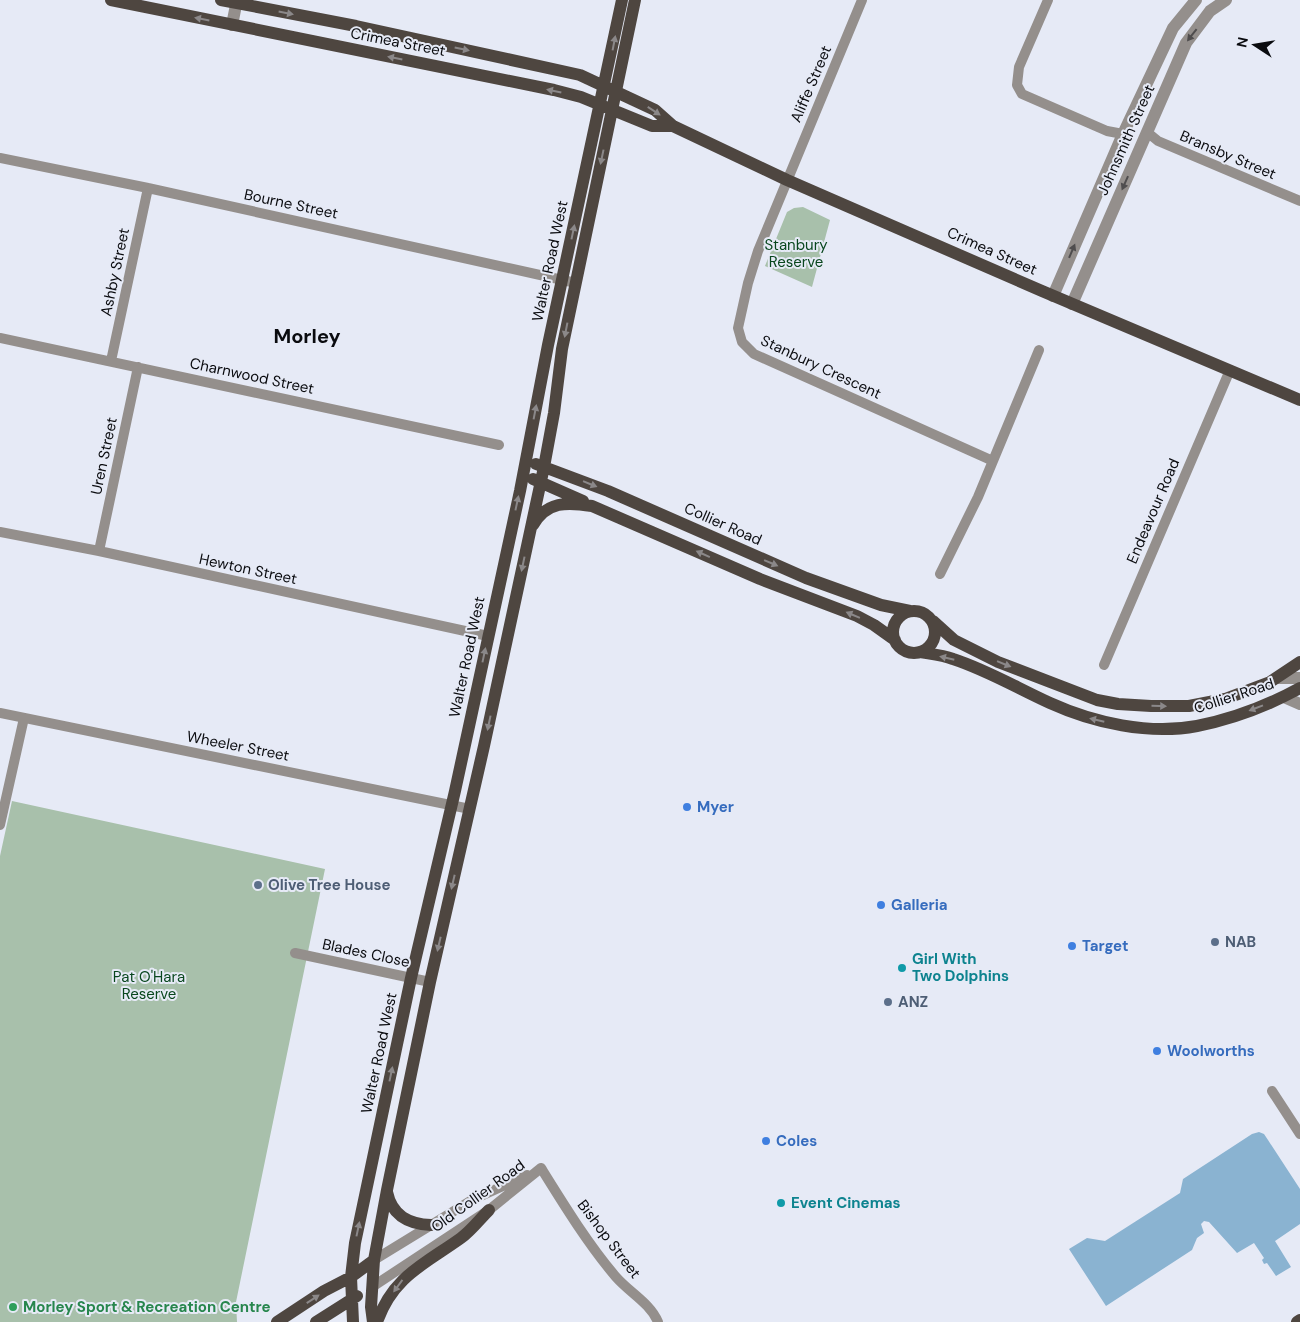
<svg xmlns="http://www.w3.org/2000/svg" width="1300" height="1322" viewBox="0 0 1300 1322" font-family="'DM Sans',sans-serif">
  <rect width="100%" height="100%" fill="#e6eaf6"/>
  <path fill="#a8c0ab" d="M803,207L830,220L812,287L765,266L787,212L794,208Z
    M12,801L325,869L236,1302L237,1322H0V856Z"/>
  <path fill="#8ab3d1" d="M1259,1132L1264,1134L1268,1140L1300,1189V1224L1275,1241L1291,1267L1276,1276L1267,1263L1264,1264L1262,1260L1264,1258L1254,1243L1237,1253L1209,1222L1204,1221L1201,1224L1204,1233L1197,1238L1192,1250L1106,1306L1069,1249L1087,1238L1105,1241L1180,1193L1183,1179L1252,1134Z"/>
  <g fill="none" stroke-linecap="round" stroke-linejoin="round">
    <path stroke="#948f8c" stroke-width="10" d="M862,0L758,251L748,283L738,328L742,342L754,354L993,461
      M1048,0L1019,67L1017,85L1022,94L1107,131L1123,134
      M1147,132L1158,141L1300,201
      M0,158L148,188L576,283
      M0,338L499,445
      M111,361L148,188
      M0,532L99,551L488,636
      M99,551L138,367
      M940,574L978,497L1039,350
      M1104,665L1230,370
      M0,713L470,809
      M0,825L24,718
      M295,953L430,982
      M1272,1091L1300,1134
      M541,1168C564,1205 588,1244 616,1277C630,1293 650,1303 658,1322
      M374,1260L472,1200L527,1175
      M372,1287L489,1210L541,1168"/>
    <path stroke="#948f8c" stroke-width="12" d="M232,25L237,0
      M1053,296L1123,134L1173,28L1196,0
      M1072,304L1186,43L1210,11L1226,0
      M1277,678H1300
      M1284,697L1300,704"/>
    <path stroke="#4e4640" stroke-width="12" d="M111,0L554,90L581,97L652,126H673
      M221,0L356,26L580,75L655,110L673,126L787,180L1042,291L1300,400
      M536,464L608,491L806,578L881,605L910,611
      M533,479L583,501
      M533,525C547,501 567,502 592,506L760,579L857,616L874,625L895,640
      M893 632a21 21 0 1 1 42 0a21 21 0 1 1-42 0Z
      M933,621L954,640L998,662L1097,700L1118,704L1151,706H1189L1225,699L1270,682L1300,662
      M920,652C931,654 942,655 953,659C987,670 1017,688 1050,703C1094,723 1149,735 1197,726C1233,719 1269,705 1300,688
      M387,1192C392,1216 409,1224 431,1225
      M277,1322L324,1291L351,1277L374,1260
      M316,1322L357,1296
      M353,1322L351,1277L355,1243L411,978L455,791L520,491L548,345L622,0
      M373,1322L371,1307L374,1260L387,1190L430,982L484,746L544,467L554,413L562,349L635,0
      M377,1322C393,1276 425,1264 461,1238C471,1231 480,1219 489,1210
      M1297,1322L1300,1320"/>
  </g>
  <defs><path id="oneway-solid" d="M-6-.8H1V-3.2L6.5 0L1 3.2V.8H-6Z" transform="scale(1.25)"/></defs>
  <g fill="#8b8889">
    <use href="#oneway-solid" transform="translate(286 13) rotate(11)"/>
    <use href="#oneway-solid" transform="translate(202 19) rotate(-169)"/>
    <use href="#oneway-solid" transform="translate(614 43) rotate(-79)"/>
    <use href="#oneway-solid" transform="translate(462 49) rotate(12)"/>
    <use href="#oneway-solid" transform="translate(395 58) rotate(-169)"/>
    <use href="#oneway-solid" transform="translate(554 91) rotate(-168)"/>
    <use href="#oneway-solid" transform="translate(654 111) rotate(33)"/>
    <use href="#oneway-solid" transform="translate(602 157) rotate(102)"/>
    <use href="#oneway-solid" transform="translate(573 232) rotate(-78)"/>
    <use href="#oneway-solid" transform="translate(566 330) rotate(101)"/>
    <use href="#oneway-solid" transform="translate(535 412) rotate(-79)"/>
    <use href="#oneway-solid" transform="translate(590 484) rotate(22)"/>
    <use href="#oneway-solid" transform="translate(517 503) rotate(-78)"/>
    <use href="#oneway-solid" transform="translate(703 554) rotate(-156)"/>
    <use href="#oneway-solid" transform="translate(771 563) rotate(23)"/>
    <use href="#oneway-solid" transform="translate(523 564) rotate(102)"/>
    <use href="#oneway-solid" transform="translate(853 615) rotate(-157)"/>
    <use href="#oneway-solid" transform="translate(484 655) rotate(-78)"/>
    <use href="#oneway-solid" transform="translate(947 658) rotate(-167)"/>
    <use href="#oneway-solid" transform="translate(1004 664) rotate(22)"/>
    <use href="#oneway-solid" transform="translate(1159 706) rotate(1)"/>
    <use href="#oneway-solid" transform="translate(1256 708) rotate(159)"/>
    <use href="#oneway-solid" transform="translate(1097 720) rotate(-167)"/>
    <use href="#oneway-solid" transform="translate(489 723) rotate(102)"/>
    <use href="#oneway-solid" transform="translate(453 882) rotate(103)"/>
    <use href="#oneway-solid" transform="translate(439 944) rotate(103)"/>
    <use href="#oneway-solid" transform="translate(391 1074) rotate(-78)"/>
    <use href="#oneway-solid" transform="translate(358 1229) rotate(-78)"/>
    <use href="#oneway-solid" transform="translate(398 1286) rotate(126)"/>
    <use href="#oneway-solid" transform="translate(313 1299) rotate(-33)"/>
  </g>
  <g fill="#4f4d4e">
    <use href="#oneway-solid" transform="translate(1192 35) rotate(128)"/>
    <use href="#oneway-solid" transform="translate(1125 183) rotate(114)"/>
    <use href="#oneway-solid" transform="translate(1072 251) rotate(-67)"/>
  </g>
  <g fill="#3f7fe0" stroke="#e6eaf6" stroke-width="2">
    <circle cx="687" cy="807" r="5"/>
    <circle cx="881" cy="905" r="5"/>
    <circle cx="1072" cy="946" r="5"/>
    <circle cx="1157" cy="1051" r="5"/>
    <circle cx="766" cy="1141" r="5"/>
  </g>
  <g fill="#5c6f8a" stroke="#e6eaf6" stroke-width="2">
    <circle cx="258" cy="885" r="5"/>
    <circle cx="1215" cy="942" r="5"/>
    <circle cx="888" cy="1002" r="5"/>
  </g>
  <g fill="#0f9aa8" stroke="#e6eaf6" stroke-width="2">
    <circle cx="902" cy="968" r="5"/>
    <circle cx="781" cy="1203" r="5"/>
  </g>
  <circle fill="#2e9e5b" stroke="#e6eaf6" stroke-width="2" cx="13" cy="1307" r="5"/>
  <g text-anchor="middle" stroke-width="4" stroke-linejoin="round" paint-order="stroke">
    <g font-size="15" fill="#0a0b0f" stroke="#e6eaf6">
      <text transform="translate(398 42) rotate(11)" y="5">Crimea Street</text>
      <text transform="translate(811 84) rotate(-67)" y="5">Aliffe Street</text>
      <text transform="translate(1126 140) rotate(-66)" y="5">Johnsmith Street</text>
      <text transform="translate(1228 155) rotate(23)" y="5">Bransby Street</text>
      <text transform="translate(291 204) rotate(12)" y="5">Bourne Street</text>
      <text transform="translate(992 251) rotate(24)" y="5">Crimea Street</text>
      <text transform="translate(550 261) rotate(-78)" y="5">Walter Road West</text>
      <text transform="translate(115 272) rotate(-78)" y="5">Ashby Street</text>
      <text transform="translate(821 367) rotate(25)" y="5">Stanbury Crescent</text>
      <text transform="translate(252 376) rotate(12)" y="5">Charnwood Street</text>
      <text transform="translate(104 456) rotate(-78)" y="5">Uren Street</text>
      <text transform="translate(1153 511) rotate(-67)" y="5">Endeavour Road</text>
      <text transform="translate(723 524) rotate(24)" y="5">Collier Road</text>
      <text transform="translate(248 569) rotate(12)" y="5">Hewton Street</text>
      <text transform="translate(467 657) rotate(-78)" y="5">Walter Road West</text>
      <text transform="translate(1234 696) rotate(-18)" y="5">Collier Road</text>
      <text transform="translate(238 746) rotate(11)" y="5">Wheeler Street</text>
      <text transform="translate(366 953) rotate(12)" y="5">Blades Close</text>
      <text transform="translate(379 1053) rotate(-78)" y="5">Walter Road West</text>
      <text transform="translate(478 1196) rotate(-36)" y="5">Old Collier Road</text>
      <text transform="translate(609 1239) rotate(53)" y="5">Bishop Street</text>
    </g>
    <g font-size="15" fill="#09471e" stroke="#e6eaf6">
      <text x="796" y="250">Stanbury<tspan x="796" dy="17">Reserve</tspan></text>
      <text x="149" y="982">Pat O'Hara<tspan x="149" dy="17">Reserve</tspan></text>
    </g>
    <g font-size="15" font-weight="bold" fill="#366cbe" stroke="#e6eaf6" text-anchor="start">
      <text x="697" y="812">Myer</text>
      <text x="891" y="910">Galleria</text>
      <text x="1082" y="951">Target</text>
      <text x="1167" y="1056">Woolworths</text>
      <text x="776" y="1146">Coles</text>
    </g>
    <g font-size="15" font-weight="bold" fill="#4e5e75" stroke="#e6eaf6" text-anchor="start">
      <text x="268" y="890">Olive Tree House</text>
      <text x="1225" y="947">NAB</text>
      <text x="898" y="1007">ANZ</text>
    </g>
    <g font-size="15" font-weight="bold" fill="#0d838f" stroke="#e6eaf6" text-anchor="start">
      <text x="912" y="964">Girl With<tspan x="912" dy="17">Two Dolphins</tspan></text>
      <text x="791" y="1208">Event Cinemas</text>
    </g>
    <g font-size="15" font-weight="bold" fill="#27864d" stroke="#e6eaf6" text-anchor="start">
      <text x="23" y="1312">Morley Sport &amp; Recreation Centre</text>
    </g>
    <g font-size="20" font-weight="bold" fill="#0a0b0f" stroke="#e6eaf6">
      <text x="307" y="343">Morley</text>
    </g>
  </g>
  <g transform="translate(1255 45) rotate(282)" stroke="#e6eaf6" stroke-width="4" paint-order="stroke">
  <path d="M0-4L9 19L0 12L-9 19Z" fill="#0a0b0f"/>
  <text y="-8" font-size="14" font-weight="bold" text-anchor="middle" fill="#0a0b0f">N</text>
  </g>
</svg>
